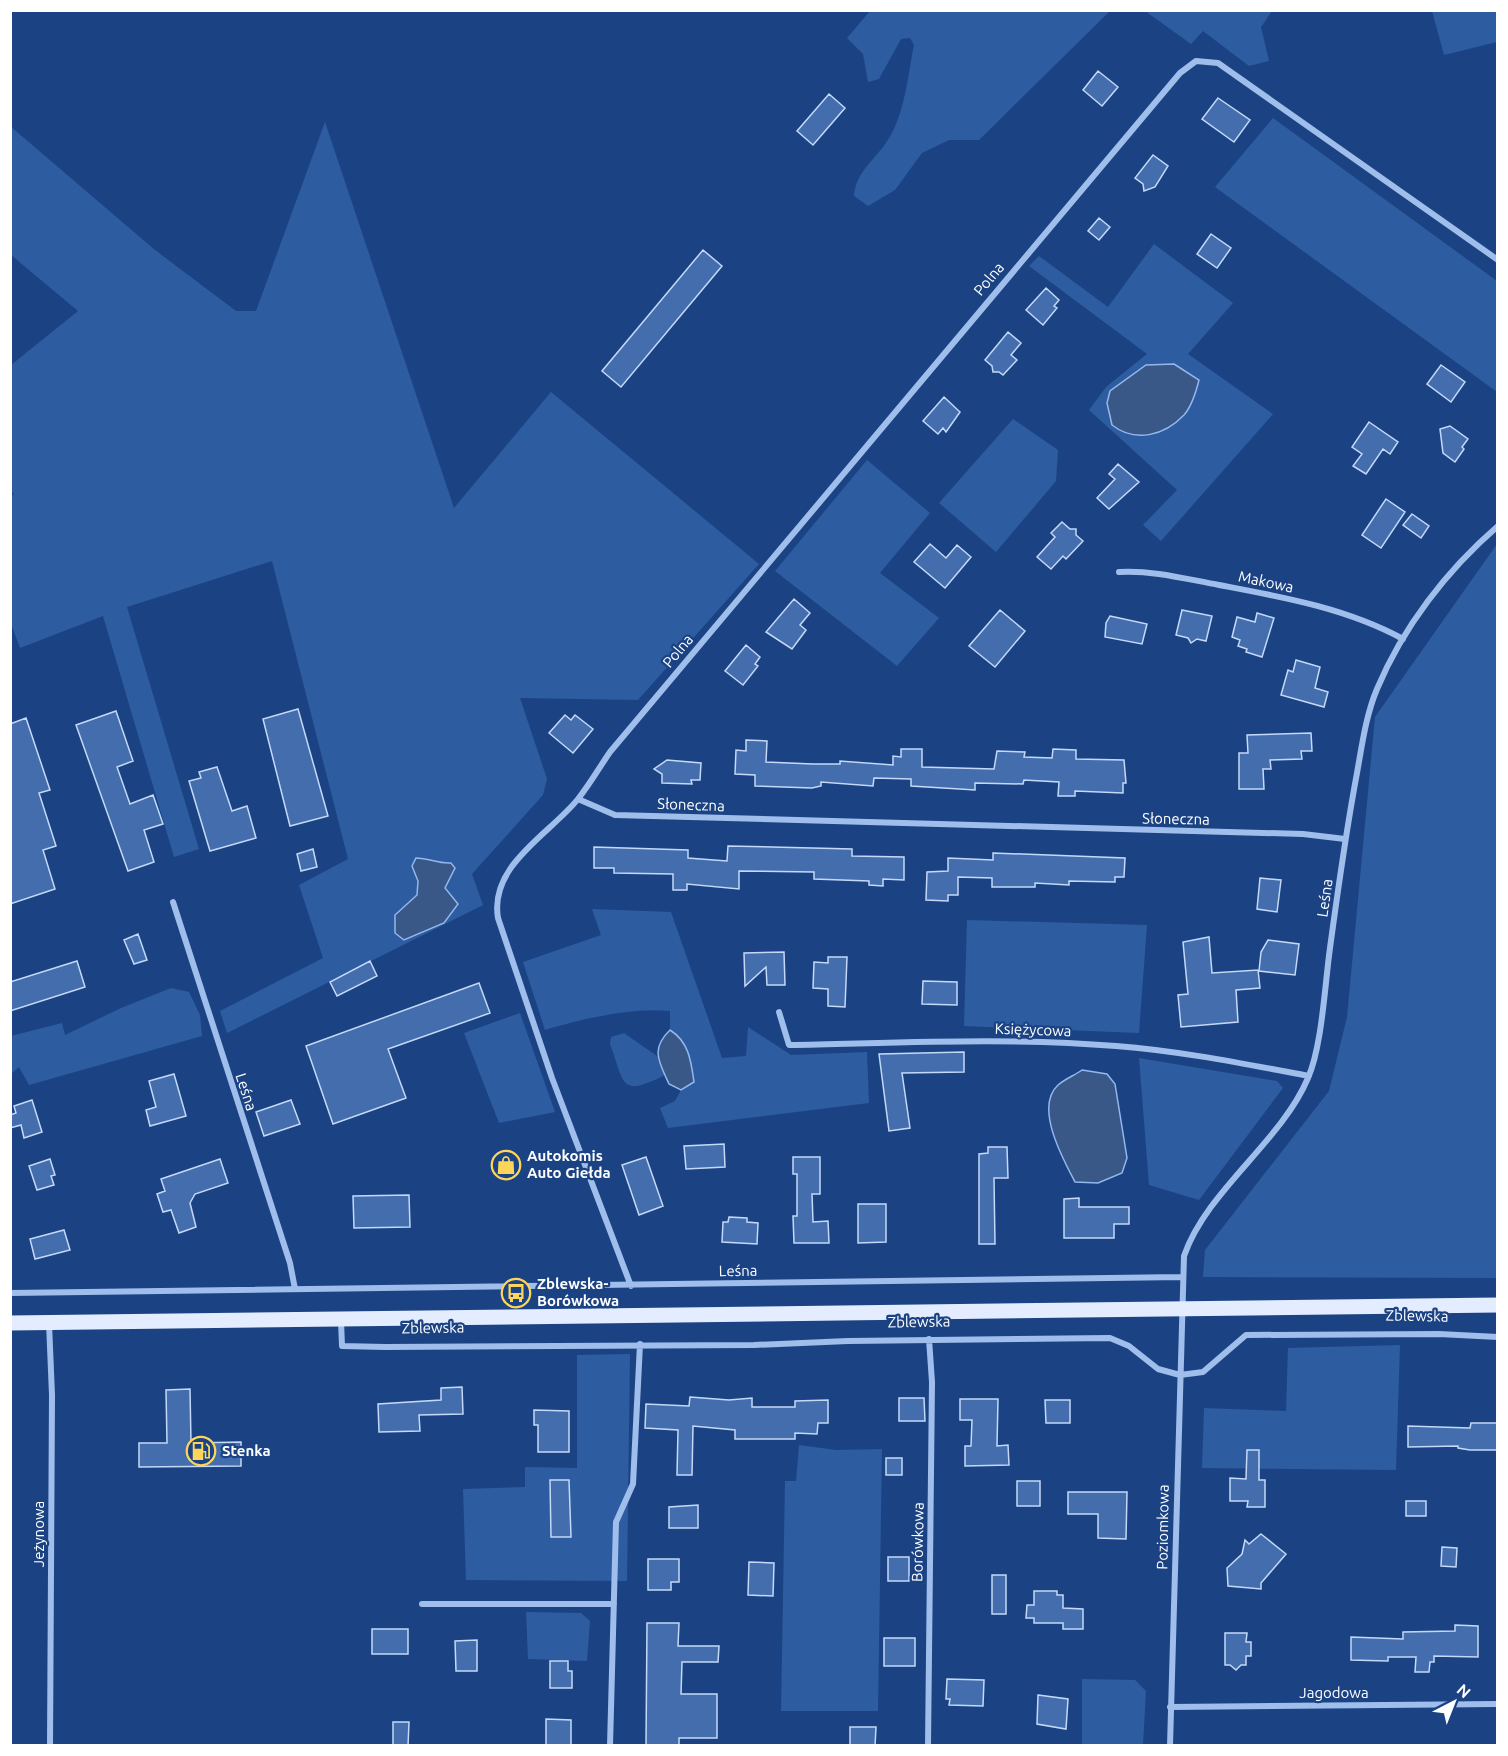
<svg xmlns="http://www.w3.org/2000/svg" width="1508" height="1756" viewBox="0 0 1508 1756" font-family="Ubuntu,sans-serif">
  <rect width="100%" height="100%" fill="#1b4383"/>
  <path fill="#2e5ca1" d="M870,11V10L1110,11L979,140H949L922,153L895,190L868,206L854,196C856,170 877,159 889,138C905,112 908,74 914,45L910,38L901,39L879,79L868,82L863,54L847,38Z
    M1145,11H1272L1261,27L1269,61L1249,66L1203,31L1191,44Z
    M1432,11H1497V42L1444,55Z
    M1273,118L1497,281V392L1215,187Z
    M325,122L454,508L551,392L759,564L638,700L520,698L547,779L543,795L472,874L483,905L227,1033L220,1011L323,958L299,885L348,859L272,561L127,607L199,849L174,857L103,616L20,648L10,621V497L14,494L10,490L11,365L78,311L11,255L10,126L155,250L236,311H256Z
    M1154,244L1233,303L1188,354L1273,414L1161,541L1143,525L1177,490L1089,410L1106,387L1147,354L1029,266L1039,256L1108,307Z
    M1013,419L1058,450L1056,481L996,552L939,503Z
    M867,460L930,513L880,573L939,618L897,666L775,571Z
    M1497,544V1278L1203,1277L1205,1250L1329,1091L1347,1017L1375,717Z
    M592,909L671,912L722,1058L746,1056L748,1027L791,1055L867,1052L869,1103L668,1128L660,1108L675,1101L681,1090L694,1082C691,1061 689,1043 670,1030V1011C633,1007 581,1019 545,1030L523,962L601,935Z
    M967,920L1147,925L1139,1033L964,1026Z
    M171,988L189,992L200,1015L202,1036L29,1085L19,1067L11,1074V1036L62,1023L65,1035L121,1008Z
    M520,1013L555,1112L499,1123L464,1033Z
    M624,1033L657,1056L665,1075C619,1098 625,1084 610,1044L611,1037Z
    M1139,1058L1277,1081L1283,1088L1199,1200L1149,1185Z
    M1400,1345L1396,1470L1202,1468L1204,1408L1286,1411L1288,1348Z
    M630,1354L627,1581L466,1580L463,1489L525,1487V1467L577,1468V1355Z
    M799,1445L836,1450L882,1449L878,1711H781L785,1481H796Z
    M526,1612L581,1613L590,1621L587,1661L528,1659Z
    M1082,1679L1135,1680L1146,1691L1143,1745H1082Z"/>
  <path fill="#395887" stroke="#92b8ed" stroke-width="1.5" d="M1174,364L1199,380C1196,392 1192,406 1184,415C1164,436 1135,443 1112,425L1107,403L1110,391L1146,365Z
    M416,858C429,858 438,864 451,863L455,868L445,888L458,904L444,923L404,940L395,933V915L417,895L418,881L412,866Z
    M670,1030C689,1042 691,1061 694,1082L681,1090L669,1084C659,1062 650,1049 670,1030Z
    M1082,1070L1107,1074L1115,1084L1127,1158L1122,1173L1098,1183L1075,1182C1063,1159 1034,1107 1058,1085C1065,1079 1075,1075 1082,1070Z"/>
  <path fill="#436dac" stroke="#c4d9f8" stroke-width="1.5" d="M1098,71L1118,87L1102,106L1083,90Z
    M829,94L845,108L813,145L797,131Z
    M1218,98L1250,120L1234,142L1202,119Z
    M1153,155L1168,166L1155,187L1144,191L1143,184L1135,178Z
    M1099,218L1110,227L1099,240L1088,231Z
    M1211,234L1231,248L1217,268L1197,254Z
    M703,250L722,266L621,387L602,371Z
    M1046,288L1059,300L1054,306L1057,308L1043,325L1026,310Z
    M1008,332L1021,343L1011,355L1017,360L1003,375L999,372H993L992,366L985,360Z
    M1441,365L1465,382L1451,402L1427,384Z
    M944,397L960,412L946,432L943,428L938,434L923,421Z
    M1369,422L1398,442L1390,454L1383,449L1366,474L1353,466L1362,454L1352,447Z
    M1450,426L1468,439L1462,447L1464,449L1455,462L1443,453L1440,429Z
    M1118,464L1139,482L1109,509L1097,498L1115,479L1109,474Z
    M1386,499L1405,512L1381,548L1362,535Z
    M1412,514L1429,526L1421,538L1403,525Z
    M1062,522L1070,529H1076V535L1083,541L1066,559L1063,556L1051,569L1037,557L1055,537L1051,533Z
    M930,544L946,558L957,545L971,557L945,588L914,562Z
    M794,599L810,613L800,625L806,630L792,649L766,632Z
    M1000,610L1025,631L995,667L969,646Z
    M1182,610L1212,616L1206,641L1197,639L1191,643L1188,638L1176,635Z
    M1257,613L1274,618L1262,657L1246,652L1247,649L1238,646L1240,640L1232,637L1237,617L1255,622Z
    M1110,616L1147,624L1142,644L1105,637L1106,623Z
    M746,645L760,657L755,664L758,666L743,685L725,671Z
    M1296,660L1320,667L1315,688L1328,692L1324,707L1281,695L1288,670L1293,672Z
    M298,709L328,816L290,826L263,719Z
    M116,711L133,761L117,767L130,804L153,795L163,824L144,830L154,862L128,871L76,725Z
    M565,715L571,720L575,715L593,729L573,753L549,733Z
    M26,718L50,790L39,793L56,846L43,850L55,889L10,904V724Z
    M1311,733L1312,751H1301L1302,759L1270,760L1271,769H1263L1264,789H1239V753H1248L1247,735Z
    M746,740L767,741L766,762L813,764H840V761L893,765V756L901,757V749H922V767L994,769L997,751L1025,752L1024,757L1052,758L1053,749L1076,750V759L1124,760L1126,783H1123V793L1075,791V796H1058L1059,782L1024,780L1023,784L975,783V790L911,786V779L874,778L873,786L821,782V786L812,788L755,786V775L735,774L736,750L746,751Z
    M667,760L701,763L700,780H691L692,784L662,783V774L654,769Z
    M217,767L232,811L247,806L256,838L210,851L189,781L201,778L199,772Z
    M728,846L852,849V856L904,857V880L883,879V886L869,885V881L814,879V872L739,871V889L687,884V890H673V874L614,873V868H594V847L688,850V858L727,861Z
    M313,849L317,867L301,871L297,854Z
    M993,853L1125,858L1124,877H1115V882L1069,881V885L1035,883V887H992V878L958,877V895H948V901L926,900L927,872L948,871V858L993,860Z
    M1260,878L1281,880L1277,912L1257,909Z
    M138,934L147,960L134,964L124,940Z
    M1209,937L1212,973L1258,970L1260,988L1236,990L1238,1022L1181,1027L1178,995L1188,994L1183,942Z
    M1268,940L1299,944L1295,975L1259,971L1261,952Z
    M784,952L785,985H767L766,967L745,986L744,953Z
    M828,957H847L845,1007L828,1006V989L813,988L814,962L828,963Z
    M77,961L85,987L10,1011V982Z
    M370,961L377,976L337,996L330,982Z
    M923,981L957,982V1005L922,1004Z
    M479,983L490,1013L388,1049L406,1098L333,1124L306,1046Z
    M964,1052V1072L902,1073L910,1128L889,1131L879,1054Z
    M174,1074L186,1116L150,1126L146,1110L156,1107L149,1081Z
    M32,1100L42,1132L24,1138L21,1125L10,1128V1115L16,1113L14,1106Z
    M291,1100L300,1124L264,1136L256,1112Z
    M724,1144L725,1167L686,1169L684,1146Z
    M988,1147H1007L1008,1178H994L995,1244H979V1154L988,1153Z
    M646,1157L663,1206L639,1215L622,1165Z
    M793,1157H820V1194H812L813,1222L828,1221L829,1243H794L793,1216H797V1174H793Z
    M50,1159L55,1175L51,1176L54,1185L37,1190L29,1166Z
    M220,1159L228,1183L195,1194L190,1203L196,1227L179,1233L171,1210L163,1212L157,1194L165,1191L161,1179Z
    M409,1195L410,1227L354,1228L353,1196Z
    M1079,1198V1207H1129V1224H1114V1238H1064V1199Z
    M858,1204H886V1242L858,1243Z
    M729,1217L747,1218V1222L758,1223L757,1244L722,1242L723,1222H728Z
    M64,1230L70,1250L35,1259L30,1239Z
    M462,1387L463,1414L419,1415L420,1431L379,1432L378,1404L441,1400V1388Z
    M190,1389L191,1443L241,1442V1466L139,1467V1443H167L166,1390Z
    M690,1397L729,1400L752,1398V1407H795V1401L828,1400V1423H818L817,1434L795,1433V1439H735V1430L693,1426L692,1475H677L678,1430L645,1428L646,1404L689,1406Z
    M899,1398H924L925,1421H899Z
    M960,1399H998L997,1446L1008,1445L1009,1465L965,1466V1446H971L972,1420H960Z
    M1045,1400H1070V1423H1046Z
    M534,1410L569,1411V1452H538V1425H534Z
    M1471,1423H1497V1450H1470L1458,1448V1446L1408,1447V1426L1470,1428Z
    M1247,1450H1259V1480H1265V1507H1247L1248,1501H1230V1478L1246,1479Z
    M886,1458H902V1475H886Z
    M550,1480H569L571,1537H551Z
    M1017,1481H1040V1506H1017Z
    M1068,1492H1127L1126,1539L1098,1538V1514H1068Z
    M1406,1501H1426V1516H1406Z
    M698,1505V1528H669V1507Z
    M1261,1534L1286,1554L1261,1583V1589L1228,1586L1227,1568L1242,1554L1245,1540L1249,1544Z
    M1442,1547L1457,1548L1456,1567L1441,1566Z
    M888,1557H909V1581H888Z
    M648,1559H679V1582H671V1590H648Z
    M749,1562L774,1563L773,1596L748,1595Z
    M992,1575H1006V1614H992Z
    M1034,1591H1057V1595H1063V1608L1083,1609V1629H1063V1623H1034V1618H1026L1027,1605H1034Z
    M647,1623H679L678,1646H719L718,1662H682L681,1694H717V1738H679V1746H646Z
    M1455,1625L1478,1626V1657L1434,1656V1662H1430L1429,1672H1415L1416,1657H1388V1661L1351,1660V1637L1403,1639V1632L1455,1631Z
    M372,1629H408V1654H372Z
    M1225,1633H1247L1246,1642H1251V1656H1246V1665H1241L1236,1670L1230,1665H1225Z
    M884,1638H915V1666H884Z
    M477,1640V1671H456L455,1641Z
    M550,1661H568V1671H572V1688H550Z
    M947,1679L984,1680L983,1706L949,1705L950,1699H946Z
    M1038,1695L1068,1699L1066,1729L1037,1724Z
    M546,1719L571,1720V1745H546Z
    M393,1722H409L408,1746H393Z
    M850,1727H876L875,1746H850Z"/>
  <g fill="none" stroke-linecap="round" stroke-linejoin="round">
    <path stroke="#9fbeeb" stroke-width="6" d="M1119,572C1153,570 1186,579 1219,585C1282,597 1346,608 1403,639
      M578,799L615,815L1303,834L1345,839
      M173,902L290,1263L295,1289
      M779,1012L789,1045C898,1043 1007,1037 1116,1046C1181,1051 1245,1064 1309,1076
      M631,1286L552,1078L498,918C489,865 550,834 578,799C590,784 599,768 610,752L1180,73L1196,61L1218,63L1498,260
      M10,1293L1182,1277
      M341,1321L342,1346L385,1347L754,1345L848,1341L1110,1338L1129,1346L1158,1369L1180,1375L1203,1372L1246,1335L1439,1334L1498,1337
      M49,1323L52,1395L50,1746
      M422,1604H614
      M1170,1707L1498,1704
      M610,1746L616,1522L633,1484L640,1344
      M928,1746L932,1382L929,1339
      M1170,1746L1184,1256C1207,1190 1281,1142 1308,1078C1322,1047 1325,983 1330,948C1338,889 1346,831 1357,773C1362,745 1366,715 1377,689C1403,627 1447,570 1498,526"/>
    <path stroke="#e3edff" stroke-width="15" d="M10,1323L1498,1305"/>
  </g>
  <defs>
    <g id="shop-ring" transform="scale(1.5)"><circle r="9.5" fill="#1b4383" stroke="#fdd55b" stroke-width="1.5"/><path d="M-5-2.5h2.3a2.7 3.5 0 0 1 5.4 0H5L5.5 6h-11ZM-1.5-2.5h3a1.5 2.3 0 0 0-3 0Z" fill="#fdd55b"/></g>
    <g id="bus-ring" transform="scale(1.5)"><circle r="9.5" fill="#1b4383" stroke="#fdd55b" stroke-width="1.5"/><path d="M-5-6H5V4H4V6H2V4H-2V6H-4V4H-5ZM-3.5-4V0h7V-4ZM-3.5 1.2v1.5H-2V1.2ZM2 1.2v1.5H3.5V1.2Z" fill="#fdd55b"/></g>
    <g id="fuel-ring" transform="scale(1.5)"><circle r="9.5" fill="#1b4383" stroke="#fdd55b" stroke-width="1.5"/><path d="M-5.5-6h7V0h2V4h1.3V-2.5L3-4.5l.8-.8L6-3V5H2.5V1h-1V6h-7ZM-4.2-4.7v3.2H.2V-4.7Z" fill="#fdd55b"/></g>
  </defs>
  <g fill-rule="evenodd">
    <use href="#shop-ring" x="506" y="1165"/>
    <use href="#bus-ring" x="516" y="1293"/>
    <use href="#fuel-ring" x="201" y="1451"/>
  </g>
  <g text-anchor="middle" stroke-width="4.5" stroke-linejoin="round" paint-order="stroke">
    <g font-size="15" fill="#fff" stroke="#1b4383">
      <text transform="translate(989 279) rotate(-50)" y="5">Polna</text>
      <text transform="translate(1266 582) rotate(12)" y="5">Makowa</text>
      <text transform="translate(678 651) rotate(-50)" y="5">Polna</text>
      <text transform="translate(691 805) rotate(2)" y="5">Słoneczna</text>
      <text transform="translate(1176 819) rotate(1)" y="5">Słoneczna</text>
      <text transform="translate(1325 898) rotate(-82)" y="5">Leśna</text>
      <text transform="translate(1033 1030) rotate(2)" y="5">Księżycowa</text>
      <text transform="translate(246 1092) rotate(72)" y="5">Leśna</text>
      <text transform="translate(738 1271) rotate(-1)" y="5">Leśna</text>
      <text transform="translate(1417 1316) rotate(1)" y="5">Zblewska</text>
      <text transform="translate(919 1322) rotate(-1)" y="5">Zblewska</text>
      <text transform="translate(433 1328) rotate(-1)" y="5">Zblewska</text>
      <text transform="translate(1163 1527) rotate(-89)" y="5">Poziomkowa</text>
      <text transform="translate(39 1534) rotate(-90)" y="5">Jeżynowa</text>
      <text transform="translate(918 1542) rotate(-89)" y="5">Borówkowa</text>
      <text x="1334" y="1698">Jagodowa</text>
    </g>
    <g font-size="15" font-weight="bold" fill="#fff" stroke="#1b4383" text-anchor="start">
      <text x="527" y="1161">Autokomis<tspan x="527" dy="17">Auto Giełda</tspan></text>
      <text x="537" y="1289">Zblewska-<tspan x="537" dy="17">Borówkowa</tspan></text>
      <text x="222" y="1456">Stenka</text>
    </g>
  </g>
  <rect width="1508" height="1756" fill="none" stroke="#ffffff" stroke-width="24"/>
  <g transform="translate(1454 1702) rotate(42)" stroke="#1b4383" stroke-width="4.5" paint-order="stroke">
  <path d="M0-4.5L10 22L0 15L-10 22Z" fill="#ffffff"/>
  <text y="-9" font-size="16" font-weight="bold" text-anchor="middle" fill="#ffffff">N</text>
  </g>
</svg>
